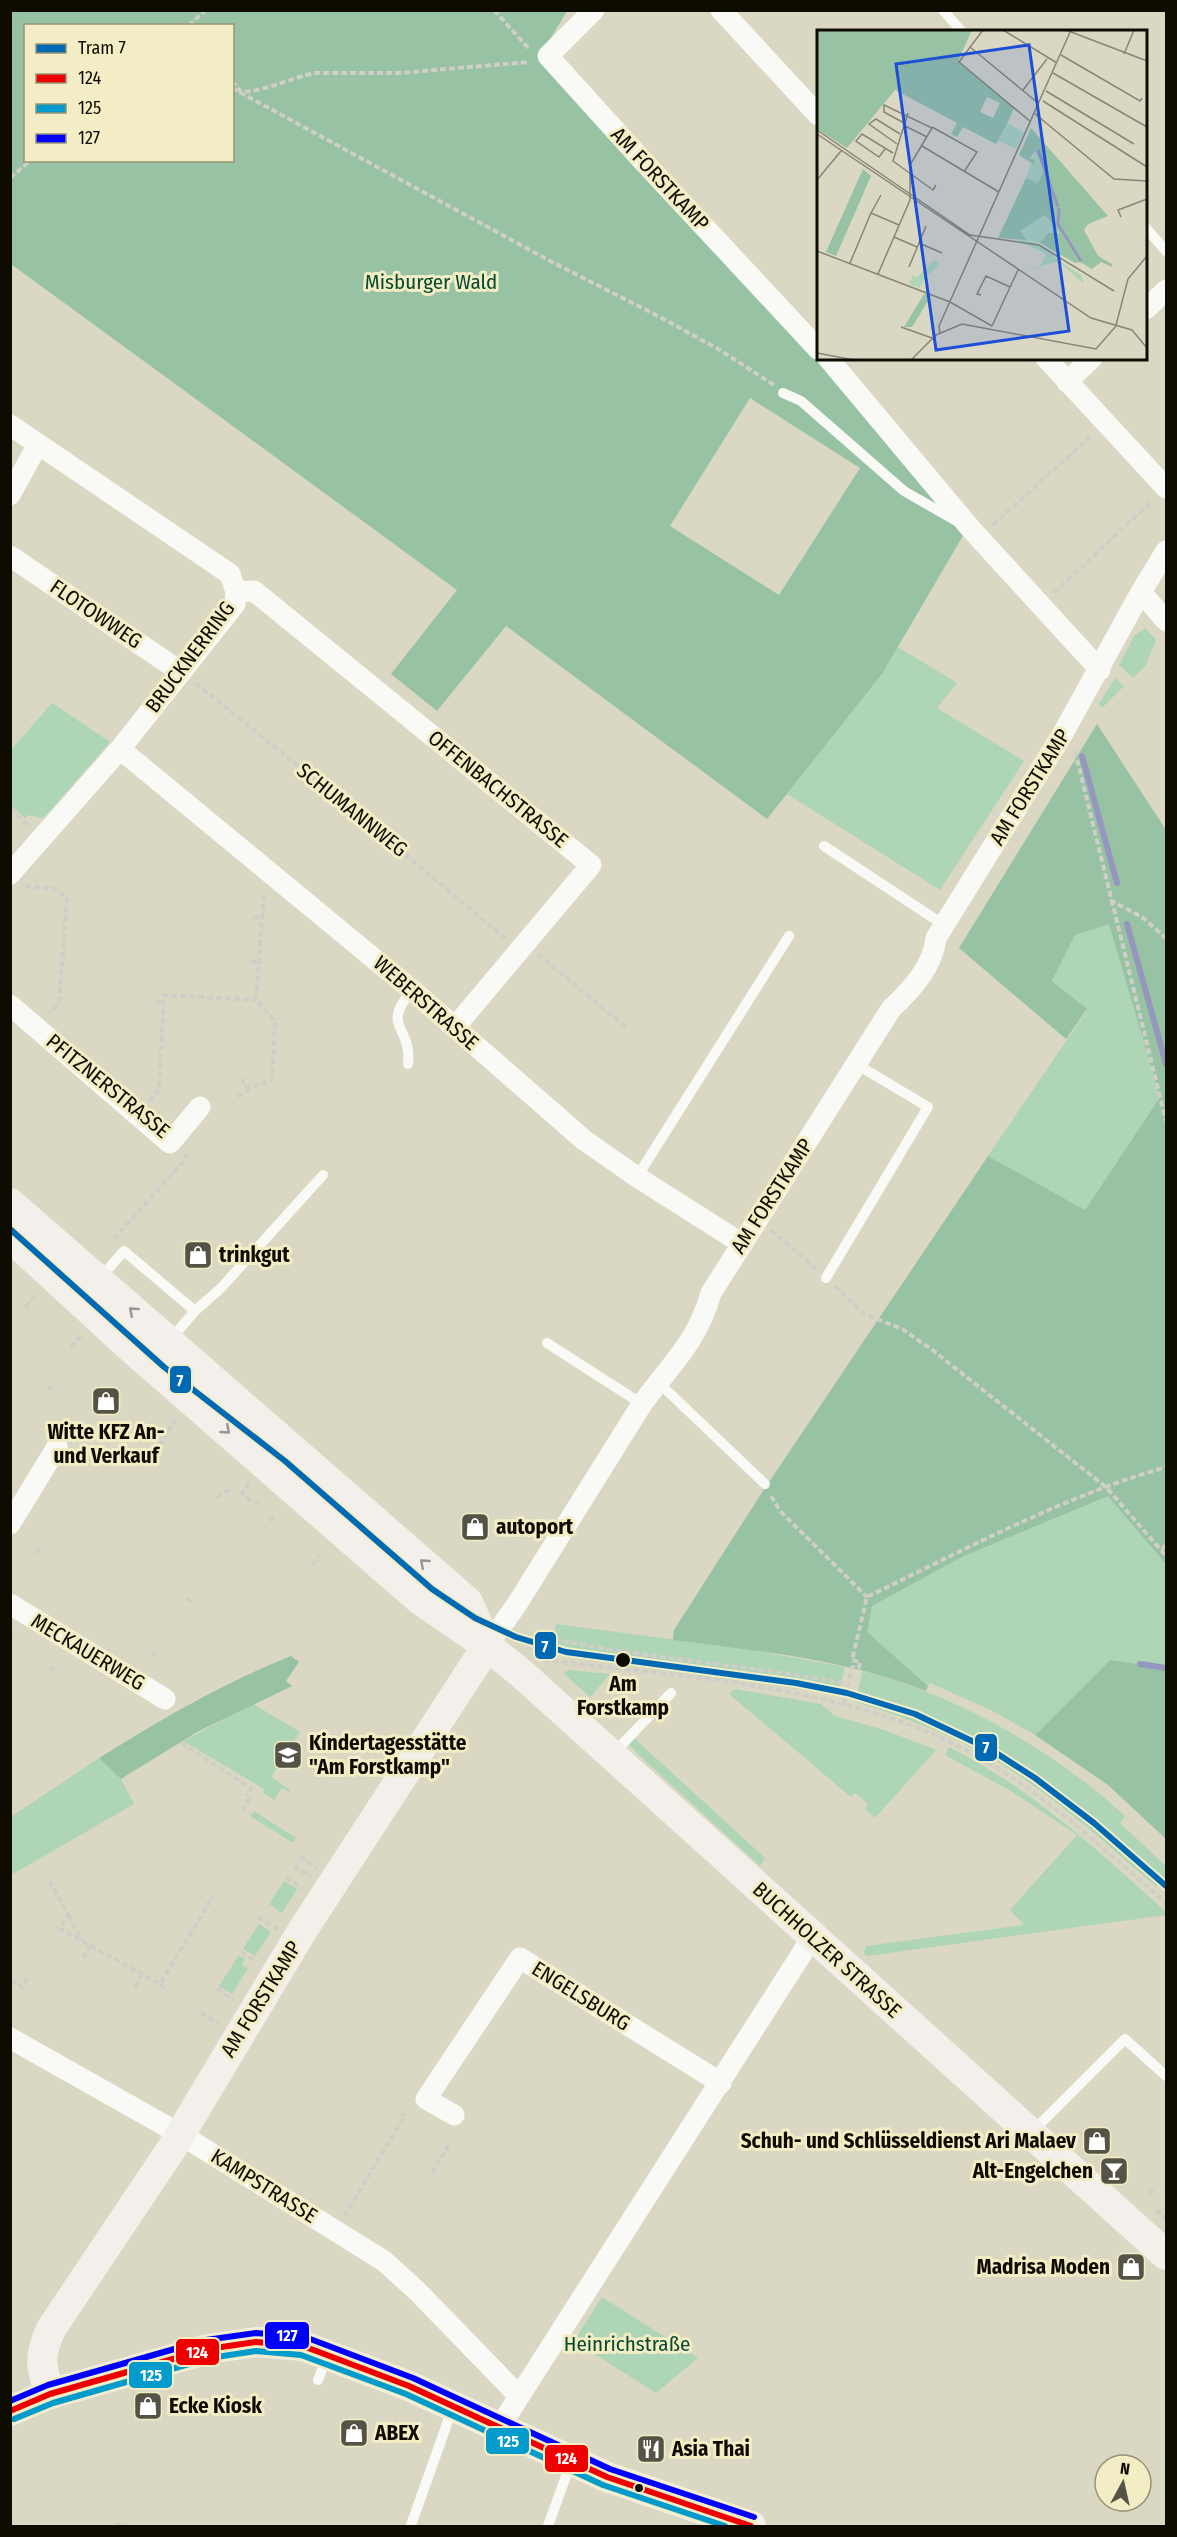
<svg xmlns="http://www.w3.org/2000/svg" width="1177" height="2537" viewBox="0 0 1177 2537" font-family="'Fira Sans Condensed',sans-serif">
  <rect width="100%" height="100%" fill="#dad8c2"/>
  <path fill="#add5b6" d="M1145,628L1156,640L1146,665L1133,678L1119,665L1134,636Z
    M898,647L957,683L937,708L1024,761L940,890L787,794L882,674Z
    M1115,678L1124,686L1102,708L1099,704Z
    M52,703L110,742L47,814L42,818L28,815L25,818L11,805V750Z
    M1109,923L1160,1097L1085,1210L988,1156L1087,1010L1052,981L1075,935Z
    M1108,1495L1166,1564V1668L1110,1660L1035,1735L991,1710L930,1683L928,1686L866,1632L872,1606L964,1556Z
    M556,1624L753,1650L845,1667L838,1696L785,1687L571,1658L550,1653Z
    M568,1670L610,1674L590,1697L564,1674Z
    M862,1671C935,1689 1014,1729 1075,1775C1093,1787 1109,1802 1125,1816L1120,1823L1166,1866V1877L1157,1887C1100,1839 1045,1787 979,1751C940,1730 899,1716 856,1702Z
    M735,1689L821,1704L835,1716L884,1730L936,1750L875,1818L865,1809L868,1804L855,1793L851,1797L729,1694Z
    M253,1704L300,1732L271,1777L290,1790L289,1792L282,1788L274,1800L263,1793L264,1789L183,1741Z
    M634,1738L765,1858L760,1866L638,1754L629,1744Z
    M949,1747C1032,1789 1098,1850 1166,1912V1915L867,1956L864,1953L866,1946L1024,1925L1010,1910L1077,1835L1011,1791L945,1755Z
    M99,1758L121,1779L134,1804L11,1875V1817Z
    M254,1811L296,1838L293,1843L250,1816Z
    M284,1881L297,1889L282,1913L269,1904Z
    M259,1924L271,1932L255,1956L243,1949Z
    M239,1955L245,1959L242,1965L248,1968L232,1994L219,1986Z
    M602,2297L698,2358L656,2393L574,2341Z"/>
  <path fill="#97c2a3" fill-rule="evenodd" d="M11,11H567L541,54L968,527L882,674L767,819L506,626L437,711L391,674L457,590L11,264ZM26,26H232V160H26ZM750,398L860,468L779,595L670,526Z
    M1097,724L1166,830V1564L1108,1496L964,1556L872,1606L867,1632L928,1686L926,1691C846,1659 758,1651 673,1640L674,1630L761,1494L988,1156L1085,1210L1160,1097L1109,924L1075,935L1052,981L1087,1009L1066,1039L959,948Z
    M291,1656L299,1662L286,1681L292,1686L197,1732L121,1779L99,1758C161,1719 223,1683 291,1656Z
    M1110,1660L1166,1668V1839L1108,1785L1035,1735Z"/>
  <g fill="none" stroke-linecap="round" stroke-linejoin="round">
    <path stroke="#9697be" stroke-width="6" d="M1082,756L1117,883
      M1127,924L1166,1064
      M1140,1664L1166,1668"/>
    <path stroke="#cfcec7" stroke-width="4" stroke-dasharray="6 3" stroke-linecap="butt" d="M494,10L530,50
      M189,26L205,10
      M232,81L241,92C267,91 289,78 315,73H400L530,62
      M232,88L552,262L660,317L718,349L774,385
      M10,178L31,160
      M993,525L1092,435
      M1054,593L1152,501
      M196,683L352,810L505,938
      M1075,751L1166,1121
      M10,809L28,825
      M25,886L56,889L67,898L59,1004L49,1013
      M1110,900L1142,917L1166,938
      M253,917L262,918
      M538,954L628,1029
      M250,961L259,962
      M155,1001L164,1002
      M243,1078V1086L252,1087
      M238,1097L252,1087L272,1080L275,1021L256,1000L264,892
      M149,1101L159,1089L164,995L256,1000
      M771,1230L816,1269
      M114,1239L187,1157L184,1155
      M835,1286L864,1314L902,1329L931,1349L1106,1487L1166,1556
      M25,1307L37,1294
      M71,1347L82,1334
      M48,1386L52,1389
      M154,1454L176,1419
      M249,1483L242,1493L252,1502L261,1504
      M771,1496L781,1512L867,1597
      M217,1498L225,1491L233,1490
      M270,1521L275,1516
      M1162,1550L1166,1544
      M36,1553L39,1548
      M312,1565L320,1556
      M186,1599L192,1602
      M536,1635C639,1659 745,1664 849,1684
      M10,1636L13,1638
      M152,1653L159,1657
      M544,1660C687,1677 858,1686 984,1760C1051,1799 1108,1853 1166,1903
      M50,1667L56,1671
      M844,1705L852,1667L859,1668L860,1662L852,1660L867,1597C964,1550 1062,1497 1166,1467
      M181,1743L251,1788L246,1796
      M242,1811L250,1798
      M300,1857L317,1868
      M294,1866L311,1877
      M286,1878L303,1889
      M49,1881L68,1914L60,1929L160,1984L213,1896
      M68,1915L82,1940
      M258,1917L278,1929
      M241,1952L256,1961
      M83,1958L90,1946
      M10,1980L22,1987L28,1977
      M160,1984L169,1993
      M135,1987L142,1974
      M217,1989L233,2000
      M201,2013L219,2024
      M432,2173L450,2142
      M1149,2193L1155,2186
      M1159,2209L1158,2211L1166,2219
      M344,2216L403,2119V2113
      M116,2524L122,2526"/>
    <path stroke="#f9f9f6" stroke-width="10" d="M943,10L962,32
      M1146,228L1166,251
      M783,393L801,401L904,491L958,522
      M824,846L944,925
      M408,1064C412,1025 380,1028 412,990
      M637,1177L789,936
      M100,1278L124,1251L195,1311L170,1340
      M826,1278L928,1107L856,1064
      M195,1311L221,1288L323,1175
      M547,1343L642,1404
      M658,1382L765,1484
      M613,1754L671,1693
      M1033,2131L1125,2039L1166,2076
      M318,2380L327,2357
      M411,2525L453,2407
      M548,2526L571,2462"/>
    <path stroke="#f9f9f6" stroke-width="21" d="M594,10L548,56L642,160L818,349
      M721,10L818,115
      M1146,309L1166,290
      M828,358L971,529L1100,670
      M1046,358L1166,488
      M1067,382L1092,358
      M10,425L230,574L236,592L235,604L120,749L10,874
      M10,495L38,444
      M10,556L181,672
      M236,592L254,591L591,865L455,1027
      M1141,592L1166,621
      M120,749L412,990L584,1140L637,1177L741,1243
      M10,1005L170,1143L200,1107
      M10,1524L57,1447
      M10,1604L165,1699
      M487,1646L517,1604L642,1404C670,1365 698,1341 711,1293L891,1009C911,990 933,967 936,938L1062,735L1141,592L1166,551
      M10,2038L180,2134L384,2261L417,2291L518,2395
      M454,2115L426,2099L520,1958L721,2083
      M499,2428L813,1936"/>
    <path stroke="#f3f0ec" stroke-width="30" d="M10,1203L468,1602L487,1646
      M10,1237L132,1349L420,1600L487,1646L522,1674L1166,2255
      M50,2394C41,2366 38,2357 51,2329L172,2148L302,1931L487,1646
      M10,2411L50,2394L208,2349L256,2342L303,2346L409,2386L607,2477L751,2526"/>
    <g stroke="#f2edc4" stroke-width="10">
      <path id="bus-1" d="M10,2411L50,2394L208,2349L256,2342L303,2346L409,2386L607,2477L751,2526"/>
    </g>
    <g stroke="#f2edc4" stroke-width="10">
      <path id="bus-2" d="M14,2419L53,2403L210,2358L256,2351L301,2355L406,2394L603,2485L725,2526"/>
    </g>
    <g stroke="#f2edc4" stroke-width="10">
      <path id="bus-3" d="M10,2401L48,2385L206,2340L256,2333L305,2337L413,2378L610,2469L754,2517"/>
    </g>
    <use href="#bus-1" stroke="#e00" stroke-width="6"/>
    <use href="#bus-2" stroke="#039bcc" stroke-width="6"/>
    <use href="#bus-3" stroke="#00f" stroke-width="6"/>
    <g stroke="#f2edc4" stroke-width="10">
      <path id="tram-1" d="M10,1229L164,1367L285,1461L432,1589L475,1618L516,1637L566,1652L796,1683L847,1693L915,1714L993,1751L1035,1778L1094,1823L1166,1886"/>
    </g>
    <use href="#tram-1" stroke="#0069b4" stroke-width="6"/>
  </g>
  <defs><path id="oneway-chevron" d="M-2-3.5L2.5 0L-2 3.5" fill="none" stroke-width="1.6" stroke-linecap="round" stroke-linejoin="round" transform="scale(1.5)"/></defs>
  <g stroke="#97958e">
    <use href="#oneway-chevron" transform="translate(133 1311) rotate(-139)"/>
    <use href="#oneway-chevron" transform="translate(226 1430) rotate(41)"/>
    <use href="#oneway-chevron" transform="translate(424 1563) rotate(-139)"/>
  </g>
  <defs>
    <g id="shop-square" transform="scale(1.5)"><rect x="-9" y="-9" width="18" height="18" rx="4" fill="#555345" stroke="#f2edc4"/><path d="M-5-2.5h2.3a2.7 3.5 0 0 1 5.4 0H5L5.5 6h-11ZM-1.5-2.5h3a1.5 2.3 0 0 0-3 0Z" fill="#fff"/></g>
    <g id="school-square" transform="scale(1.5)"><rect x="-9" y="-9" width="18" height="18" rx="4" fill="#555345" stroke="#f2edc4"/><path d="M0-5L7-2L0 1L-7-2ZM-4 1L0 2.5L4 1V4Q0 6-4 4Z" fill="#fff"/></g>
    <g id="bar-square" transform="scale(1.5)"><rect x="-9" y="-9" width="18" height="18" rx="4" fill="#555345" stroke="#f2edc4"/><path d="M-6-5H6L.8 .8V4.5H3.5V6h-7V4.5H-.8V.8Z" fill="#fff"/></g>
    <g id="restaurant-square" transform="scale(1.5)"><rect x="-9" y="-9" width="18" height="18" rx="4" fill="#555345" stroke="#f2edc4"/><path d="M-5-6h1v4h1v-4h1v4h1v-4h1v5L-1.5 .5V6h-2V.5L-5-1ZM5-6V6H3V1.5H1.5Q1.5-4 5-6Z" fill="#fff"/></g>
  </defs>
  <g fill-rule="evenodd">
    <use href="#shop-square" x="198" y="1255"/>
    <use href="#shop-square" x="106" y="1401"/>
    <use href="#shop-square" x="475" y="1527"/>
    <use href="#school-square" x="288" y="1755"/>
    <use href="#shop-square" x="1097" y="2141"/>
    <use href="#bar-square" x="1114" y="2171"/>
    <use href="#shop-square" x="1131" y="2267"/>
    <use href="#shop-square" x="148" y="2406"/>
    <use href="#shop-square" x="354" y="2433"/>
    <use href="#restaurant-square" x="651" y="2449"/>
  </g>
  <g fill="#0e0c01" stroke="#f2edc4" stroke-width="2">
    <circle cx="623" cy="1660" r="8"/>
    <circle cx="639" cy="2488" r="5"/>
  </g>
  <g text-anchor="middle" stroke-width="6" stroke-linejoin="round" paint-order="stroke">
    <g font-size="21" fill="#0e0c01" stroke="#f2edc4">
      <text transform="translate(660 179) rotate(47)" y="7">AM FORSTKAMP</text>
      <text transform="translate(96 614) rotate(34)" y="7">FLOTOWWEG</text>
      <text transform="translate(190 657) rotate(-53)" y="7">BRUCKNERRING</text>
      <text transform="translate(1030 787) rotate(-58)" y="7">AM FORSTKAMP</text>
      <text transform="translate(498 789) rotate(39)" y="7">OFFENBACHSTRASSE</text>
      <text transform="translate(352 810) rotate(39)" y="7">SCHUMANNWEG</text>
      <text transform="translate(426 1003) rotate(41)" y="7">WEBERSTRASSE</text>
      <text transform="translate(108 1086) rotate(39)" y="7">PFITZNERSTRASSE</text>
      <text transform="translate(772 1196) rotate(-57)" y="7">AM FORSTKAMP</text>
      <text transform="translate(88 1652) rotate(31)" y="7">MECKAUERWEG</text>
      <text transform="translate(827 1950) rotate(42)" y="7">BUCHHOLZER STRASSE</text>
      <text transform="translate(581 1996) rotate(32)" y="7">ENGELSBURG</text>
      <text transform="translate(261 1999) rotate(-58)" y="7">AM FORSTKAMP</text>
      <text transform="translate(264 2186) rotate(32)" y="7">KAMPSTRASSE</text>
    </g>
    <g font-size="21" fill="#064930" stroke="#f2edc4">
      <text x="431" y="289">Misburger Wald</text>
      <text x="627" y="2351">Heinrichstraße</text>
    </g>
    <g font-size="21" font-weight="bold" fill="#0e0c01" stroke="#f2edc4" text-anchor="start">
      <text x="219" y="1262">trinkgut</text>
      <text x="106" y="1439" text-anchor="middle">Witte KFZ An-<tspan x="106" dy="24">und Verkauf</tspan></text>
      <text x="496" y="1534">autoport</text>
      <text x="309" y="1750">Kindertagesstätte<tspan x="309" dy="24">"Am Forstkamp"</tspan></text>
      <text x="1076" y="2148" text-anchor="end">Schuh- und Schlüsseldienst Ari Malaev</text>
      <text x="1093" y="2178" text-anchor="end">Alt-Engelchen</text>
      <text x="1110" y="2274" text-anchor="end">Madrisa Moden</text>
      <text x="169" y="2413">Ecke Kiosk</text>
      <text x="375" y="2440">ABEX</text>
      <text x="672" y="2456">Asia Thai</text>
    </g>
    <g font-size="21" font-weight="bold" fill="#0e0c01" stroke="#f2edc4">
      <text x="623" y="1691">Am<tspan x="623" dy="24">Forstkamp</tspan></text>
    </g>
  </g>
  <g transform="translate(817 30)">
    <rect width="330" height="330" fill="#dad8c2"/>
    <path d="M191,93L207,103L199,119L181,111ZM219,120L227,139L221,153L209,148ZM228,185L243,203H231L223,213L210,210L235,221L239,228L203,212V209L210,210L203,201ZM214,216L230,223L265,246L267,254L241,231L208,241L224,235L229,224ZM118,230L123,235L109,246L103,258L92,254L96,245L100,247Z" fill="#add5b6"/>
    <path d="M0,0H155L141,31L197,78L189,96L179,114L146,97L140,107L134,104L140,93L78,60L30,118L0,99ZM170,67L183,73L176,88L163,82ZM214,98L291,186L271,194L267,200L281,226L295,234V237L284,232L275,239L263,232L258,233L223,213L231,203H243L228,185L203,201L210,210L181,208L209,148L221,153L227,139L219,121L213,128L218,130L216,134L202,125ZM46,139L54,146L19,226L9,222ZM107,264L114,266L95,297H87Z" fill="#97c2a3" fill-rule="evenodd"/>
    <path fill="none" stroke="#9697be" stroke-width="3" d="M221,120L241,177M242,178L241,194L264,231"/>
    <path fill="none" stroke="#888675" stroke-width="1.5" d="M166,0L142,32L214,92M186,0L240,33M249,0L330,31M153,17L221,73M307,24L317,0M244,25L323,71L325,68M236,43L330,97M206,60L230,29M229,61L317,114M226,71L330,137M91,83L76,131L116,160L119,155M217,83L297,149L330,151M86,95L110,107M115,97L160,122L147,142M0,100L153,205L222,215L297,261M0,104L274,288L315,300L330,318M80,114L52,94L59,89L83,104M105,116L182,162M68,119L62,127L39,111L45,104L76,123M0,150L24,121M54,183L64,165M304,187L301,180L330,169M77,207L100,217M102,213L125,223M0,221L133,272L175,296M33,233L54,183L82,195M92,237L109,196M61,244L93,170V135L115,98L67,75V82L87,93M164,265L160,264L169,246L193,257M299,295L311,249L330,226M175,296L201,240M84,297L115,308M123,303L122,296L254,0M0,323L37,330M94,330L119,305L145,294L279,319L299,296"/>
    <path fill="#1d4ed8" fill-opacity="0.15" stroke="#1d4ed8" stroke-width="3" d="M212,15L252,301L119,320L79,34Z"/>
    <rect width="330" height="330" fill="none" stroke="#0e0c01" stroke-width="3"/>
  </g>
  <g stroke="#f2edc4" stroke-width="2">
    <rect x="169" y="1365" width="23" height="29" rx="6" fill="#0069b4"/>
    <rect x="534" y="1631" width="23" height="29" rx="6" fill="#0069b4"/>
    <rect x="974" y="1733" width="24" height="29" rx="6" fill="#0069b4"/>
    <rect x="264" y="2321" width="46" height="29" rx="6" fill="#00f"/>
    <rect x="175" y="2338" width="45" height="28" rx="6" fill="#e00"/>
    <rect x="128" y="2361" width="45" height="28" rx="6" fill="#039bcc"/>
    <rect x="485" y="2427" width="45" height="28" rx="6" fill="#039bcc"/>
    <rect x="544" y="2444" width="45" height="29" rx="6" fill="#e00"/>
  </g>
  <g font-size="16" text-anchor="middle" font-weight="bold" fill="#fff">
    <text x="180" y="1386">7</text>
    <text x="545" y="1652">7</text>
    <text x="986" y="1753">7</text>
    <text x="287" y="2341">127</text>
    <text x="197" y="2358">124</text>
    <text x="151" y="2381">125</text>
    <text x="508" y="2447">125</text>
    <text x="566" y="2464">124</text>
  </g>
  <rect width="1177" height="2537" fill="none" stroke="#0e0c01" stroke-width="24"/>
  <rect x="24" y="24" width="210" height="138" fill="#f2edc4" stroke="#979376" stroke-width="1.5"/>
  <rect x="36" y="44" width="30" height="9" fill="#0069b4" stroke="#979376" stroke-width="1.5"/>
  <text x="78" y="54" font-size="18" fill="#0e0c01">Tram 7</text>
  <rect x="36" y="74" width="30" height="9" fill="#ee0000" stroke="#979376" stroke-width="1.5"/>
  <text x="78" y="84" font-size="18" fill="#0e0c01">124</text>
  <rect x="36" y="104" width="30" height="9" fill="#039bcc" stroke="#979376" stroke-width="1.5"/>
  <text x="78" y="114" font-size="18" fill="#0e0c01">125</text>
  <rect x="36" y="134" width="30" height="9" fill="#0000ff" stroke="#979376" stroke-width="1.5"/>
  <text x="78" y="144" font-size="18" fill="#0e0c01">127</text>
  <g transform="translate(1123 2483) rotate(8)"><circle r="28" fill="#f2edc4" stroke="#979376" stroke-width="1.5"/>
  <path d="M0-4.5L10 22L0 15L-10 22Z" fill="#555345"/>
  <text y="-9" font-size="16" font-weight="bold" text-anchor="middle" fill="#0e0c01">N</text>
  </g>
</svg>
